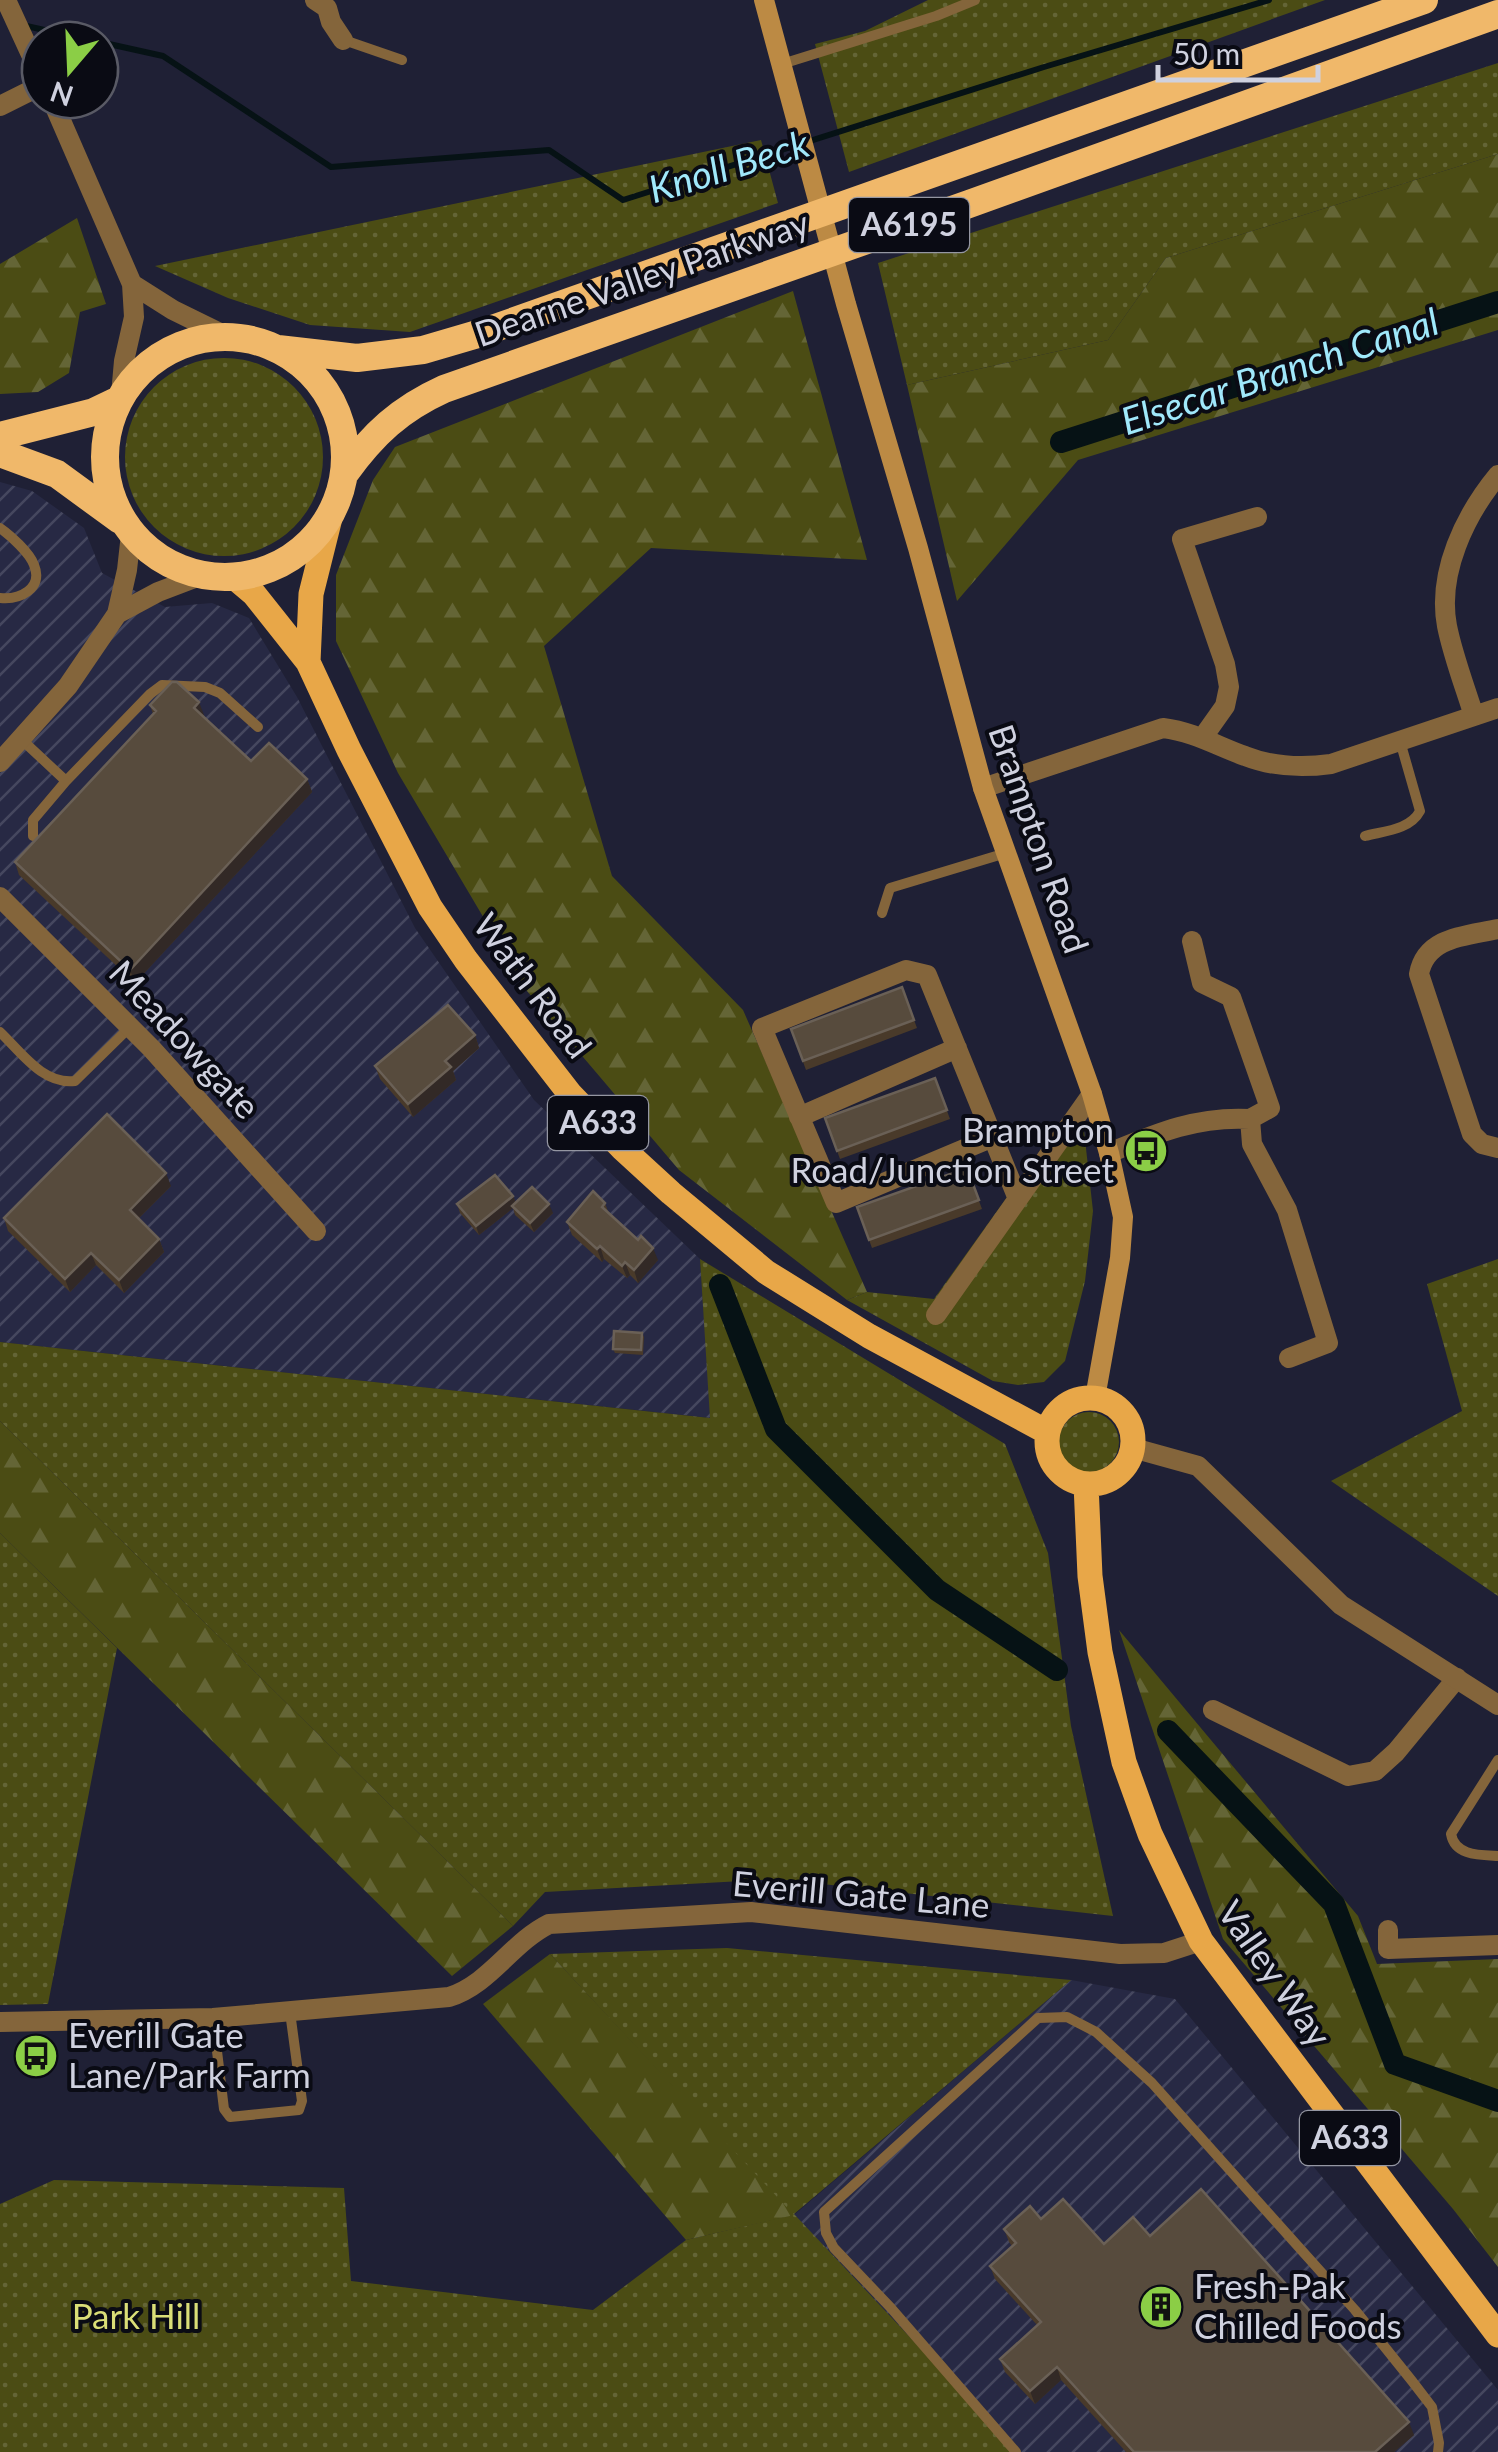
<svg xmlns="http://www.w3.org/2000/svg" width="1498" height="2452" viewBox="0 0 1498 2452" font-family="Lato,sans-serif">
  <defs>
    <pattern id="industrial-furrows" width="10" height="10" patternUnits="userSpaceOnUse" patternTransform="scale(2.5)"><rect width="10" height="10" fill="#272944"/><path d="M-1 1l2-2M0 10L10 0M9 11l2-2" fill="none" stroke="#45475f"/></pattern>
    <pattern id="green-dots" width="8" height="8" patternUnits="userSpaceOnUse" patternTransform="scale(2.5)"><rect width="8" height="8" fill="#4b4c14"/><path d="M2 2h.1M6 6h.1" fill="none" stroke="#646536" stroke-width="1.8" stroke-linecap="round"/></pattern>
    <pattern id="forest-firs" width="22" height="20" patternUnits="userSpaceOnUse" patternTransform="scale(2.5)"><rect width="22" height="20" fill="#4b4c14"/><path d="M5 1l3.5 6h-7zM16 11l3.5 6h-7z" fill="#646536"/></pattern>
  </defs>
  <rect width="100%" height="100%" fill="#1f2035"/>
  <path fill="url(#industrial-furrows)" d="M0,482L32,491L84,528L102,573L165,607L212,603L249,618L297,697L415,928L534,1100L700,1259L711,1418L0,1342Z
    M1071,1980L1175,1999L1498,2390V2452H1018L794,2215Z"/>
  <path fill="url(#green-dots)" d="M928,0H1325L849,172L815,44L865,31Z
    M1498,63V154L1166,258L1108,340L907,385L878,263Z
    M761,140L778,203L410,332L310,325L228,298L155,266Z
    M125 457a99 99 0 1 1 198 0a99 99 0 1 1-198 0Z
    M1080,1095L1093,1211L1085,1281L1065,1361L1044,1382L1018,1385L993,1381L847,1300L867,1292L934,1299Z
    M700,1259L1005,1444L1048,1553L1071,1726L1113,1916L777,1879L545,1892L513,1926L0,1421V1342L710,1418Z
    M1498,1259V1596L1331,1481L1462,1411L1427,1284Z
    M1059 1442a30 30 0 1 1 60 0a30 30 0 1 1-60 0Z
    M0,1533L117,1648L48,2004L0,2005Z
    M727,1948L1071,1980L794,2214L1018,2452H0V2204L54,2180L344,2188L351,2281L593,2310L686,2240L792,2215L550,1954Z"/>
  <path fill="url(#forest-firs)" d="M1498,154V330L1078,460L957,601L907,385L1108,340L1166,258Z
    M77,218L106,304L80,312L69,373L38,392L0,394V264Z
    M793,291L867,560L651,548L544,646L612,876L743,1010L867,1292L847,1300L679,1170L527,991L398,773L336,641V575L373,480L395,447Z
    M0,1421L513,1926L452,1976L0,1533Z
    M1119,1630L1358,1916L1377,1964L1498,1959V2267L1453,2209L1223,1939Z
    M550,1954L794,2215L686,2240L483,2004Z"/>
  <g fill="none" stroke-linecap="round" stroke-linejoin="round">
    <path stroke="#061215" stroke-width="6" d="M22,25L89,40
      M100,42L163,56L331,167L549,150L623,200L1044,67L1269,0"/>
    <path stroke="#061215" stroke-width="22" d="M1061,442L1498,302
      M720,1285L776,1429L937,1590L1057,1670
      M1168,1731L1334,1904L1395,2064L1498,2101"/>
    <path stroke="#84653b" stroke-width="10" d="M344,40L402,60
      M782,64L936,16L975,0
      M0,528C10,535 30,553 34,565C44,589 19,600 0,598
      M21,739L66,781
      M33,836V820L66,781L150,694L162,685L205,687L220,693L258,727
      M1365,836C1384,831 1410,830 1420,811L1400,741
      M882,913L890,888L1006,853
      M0,1032C21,1052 43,1085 75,1081L130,1027
      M1498,1760L1451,1834C1455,1856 1480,1855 1498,1856
      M213,2018L224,2109L230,2117L299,2110L302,2101L290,2012
      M1016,2452L891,2308L834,2248L826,2233L824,2212L1038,2018L1067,2017L1096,2032L1152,2083L1355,2310L1412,2381L1432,2407L1439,2443L1438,2452"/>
    <path stroke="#84653b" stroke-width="20" d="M315,0L327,8L331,22L343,40
      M0,106L40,86
      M117,614L158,592L200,576
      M1474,716C1465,687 1453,656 1447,626C1437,573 1465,515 1498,475
      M1203,737L1225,706L1229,687L1225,664L1182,539L1257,517
      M0,762L68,686L117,614L127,570L131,534
      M983,788L1163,728C1194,732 1217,746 1245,756C1273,767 1302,768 1331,764L1498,708
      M0,897L151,1048L316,1231
      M1498,929C1467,936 1426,936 1419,974L1472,1134L1482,1144L1498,1148
      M1192,941L1202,983L1231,997L1270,1108L1250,1119
      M799,1117L957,1048
      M1250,1119L1252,1144L1287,1210L1328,1343L1289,1358
      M993,1137L836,1203L762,1028L906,970L927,975L1018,1199
      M1109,1153C1157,1133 1197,1116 1250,1119
      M936,1315L1092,1094
      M1213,1710L1348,1776L1375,1771L1396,1752L1457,1678
      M1388,1930V1949L1498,1945
      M0,2022L213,2018L449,1997C490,1984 511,1943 549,1924L751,1912L1120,1954L1164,1953L1201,1941"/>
    <path stroke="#84653b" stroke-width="20" d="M6,0L40,74
      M52,100L132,284L134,317L124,361L121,395
      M132,284L173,310L228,337
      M1133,1448L1198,1466L1341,1605L1498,1705"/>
    <path stroke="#bc8a44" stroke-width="20" d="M764,0L846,304L918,548L983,788L1092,1094L1109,1153L1123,1217L1120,1258L1095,1398"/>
    <path stroke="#e8a748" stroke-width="25" d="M235,578L254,594L308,662L349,750L430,907L466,960L570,1094L623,1149L671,1193L766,1272L869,1336L1047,1432
      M308,662L311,594L330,518
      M1047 1441a43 43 0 1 1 86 0a43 43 0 1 1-86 0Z
      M1086,1484L1090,1576L1100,1652L1124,1762L1150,1834L1201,1941L1498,2335"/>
    <path stroke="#f0b86a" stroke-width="28" d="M105 457a120 120 0 1 1 240 0a120 120 0 1 1-240 0Z
      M278,349L357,358L423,350L481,333L1424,0
      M0,436L94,412L117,401
      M0,453L57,474L120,520
      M345,473C373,434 400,409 444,389L969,204L1498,14"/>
  </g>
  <path fill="#493a2a" d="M150,705L204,715L203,716L251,761L307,779L312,792L135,983L19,875L15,862L153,714Z
    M902,987L917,1028L806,1070L791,1029Z
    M475,1035L479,1048L453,1071L456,1080L413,1117L380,1079L375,1066Z
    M935,1078L950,1119L840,1159L825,1118Z
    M967,1168L982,1209L872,1248L857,1207Z
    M171,1186L138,1219L159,1239L164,1252L124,1293L96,1265L70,1292L8,1231L4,1218Z
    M513,1196L516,1203L553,1213L534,1232L515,1215L513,1208L479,1235L460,1213L457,1204Z
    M605,1203L609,1214L658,1260L638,1283L630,1275L627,1278L604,1259L602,1262L572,1235L567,1222Z
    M642,1333L644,1337L643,1355L615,1353L613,1349Z
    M1041,2219L1104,2244L1150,2236L1414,2435L1394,2452H1126L1061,2380L1035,2404L1005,2372L1000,2359L1037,2325L995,2279L990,2266L1012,2246L1009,2242L1004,2229Z"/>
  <path fill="#322926" d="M199,702L204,715L198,721L194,708Z
    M307,779L312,792L135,983L130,970Z
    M475,1035L479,1048L453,1071L456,1080L413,1117L408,1104L445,1061Z
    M166,1173L171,1186L134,1223L130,1210Z
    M513,1196L517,1205L479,1235L476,1226Z
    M549,1204L553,1213L534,1232L530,1223Z
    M159,1239L164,1252L124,1293L119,1280Z
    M600,1246L604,1259L602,1262L597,1249Z
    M653,1248L658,1260L638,1283L634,1270Z
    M91,1253L96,1265L70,1292L65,1279Z
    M625,1262L630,1275L627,1278L622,1266Z
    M1057,2367L1061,2380L1035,2404L1030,2391Z
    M1409,2422L1414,2435L1394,2452H1375Z"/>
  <path fill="#574b3d" stroke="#6a6056" stroke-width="2.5" d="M172,682H177L199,702L194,708L251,761L269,743L307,779L130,970L15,862L156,711L150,705Z
    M902,987L914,1020L803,1061L791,1029Z
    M448,1005L475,1035L445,1061L451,1067L408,1104L375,1066Z
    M935,1078L947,1110L837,1151L825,1118Z
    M107,1114L166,1173L130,1210L159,1239L119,1280L91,1253L65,1279L4,1218Z
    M967,1168L979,1200L869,1240L857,1207Z
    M495,1175L513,1196L476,1226L457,1204Z
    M532,1187L549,1204L530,1223L512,1206Z
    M593,1191L605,1203L602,1207L638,1240L641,1236L653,1248L634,1270L625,1262L622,1266L600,1246L597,1249L567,1222Z
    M614,1331L642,1333L641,1350L613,1349Z
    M1201,2189L1409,2422L1375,2452H1134L1057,2367L1030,2391L1000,2359L1041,2322L990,2266L1016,2243L1004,2229L1030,2206L1041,2219L1063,2199L1104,2244L1133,2217L1150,2236Z"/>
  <defs>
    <g id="bus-disc" transform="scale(2.25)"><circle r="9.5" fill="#8bce46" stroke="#0a0b14"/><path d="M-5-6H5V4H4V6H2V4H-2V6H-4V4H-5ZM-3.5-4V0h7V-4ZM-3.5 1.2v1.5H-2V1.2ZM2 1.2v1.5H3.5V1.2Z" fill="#111"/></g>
    <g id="building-disc" transform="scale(2.25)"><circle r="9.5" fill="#8bce46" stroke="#0a0b14"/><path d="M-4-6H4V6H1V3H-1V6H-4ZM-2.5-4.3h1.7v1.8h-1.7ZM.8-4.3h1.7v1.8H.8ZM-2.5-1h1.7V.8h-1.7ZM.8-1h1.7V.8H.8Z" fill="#111"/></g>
  </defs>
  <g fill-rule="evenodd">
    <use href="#bus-disc" x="1146" y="1151"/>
    <use href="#bus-disc" x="36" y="2056"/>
    <use href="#building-disc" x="1161" y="2307"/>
  </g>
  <g text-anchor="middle" stroke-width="8" stroke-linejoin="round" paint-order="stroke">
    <g fill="#0a0b14" stroke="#9496a2" stroke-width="2.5">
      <rect x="849" y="198" width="120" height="54" rx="8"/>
      <rect x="548" y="1096" width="100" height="54" rx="8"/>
      <rect x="1300" y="2111" width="100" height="54" rx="8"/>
    </g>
    <g font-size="32" font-weight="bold" fill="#cfd1df">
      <text x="909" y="236">A6195</text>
      <text x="598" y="1134">A633</text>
      <text x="1350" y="2149">A633</text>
    </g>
    <g font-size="35" fill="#cfd1df" stroke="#0a0b14">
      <text transform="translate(642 279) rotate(-19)" y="12">Dearne Valley Parkway</text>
      <text transform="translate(1038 839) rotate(71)" y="12">Brampton Road</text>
      <text transform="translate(532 986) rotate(53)" y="12">Wath Road</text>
      <text transform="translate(184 1040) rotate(47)" y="12">Meadowgate</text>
      <text transform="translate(861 1895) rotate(5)" y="12">Everill Gate Lane</text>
      <text transform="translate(1274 1974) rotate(55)" y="12">Valley Way</text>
    </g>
    <g font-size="35" fill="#cfd1df" stroke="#0a0b14" text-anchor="start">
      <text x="1114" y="1143" text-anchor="end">Brampton<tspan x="1114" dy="40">Road/Junction Street</tspan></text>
      <text x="68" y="2048">Everill Gate<tspan x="68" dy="40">Lane/Park Farm</tspan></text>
      <text x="1194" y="2299">Fresh-Pak<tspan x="1194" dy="40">Chilled Foods</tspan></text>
    </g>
    <g font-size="35" fill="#dade77" stroke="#0a0b14">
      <text x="136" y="2329">Park Hill</text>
    </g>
    <g font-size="38" font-style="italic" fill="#a0e8fb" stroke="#0a0b14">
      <text transform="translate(729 167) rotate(-17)" y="13">Knoll Beck</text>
      <text transform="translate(1280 372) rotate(-18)" y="13">Elsecar Branch Canal</text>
    </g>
  </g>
  <g transform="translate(70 70) rotate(199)"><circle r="48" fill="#0a0b14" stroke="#595a65" stroke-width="2.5"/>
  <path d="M0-8L18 38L0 25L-18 38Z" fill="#8bce46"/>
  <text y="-15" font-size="28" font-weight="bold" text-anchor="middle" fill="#cfd1df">N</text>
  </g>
  <path d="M1158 65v15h160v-15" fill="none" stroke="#cfd1df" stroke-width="5"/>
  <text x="1173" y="65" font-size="30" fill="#cfd1df" stroke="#0a0b14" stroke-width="8" paint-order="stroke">50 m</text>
</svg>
